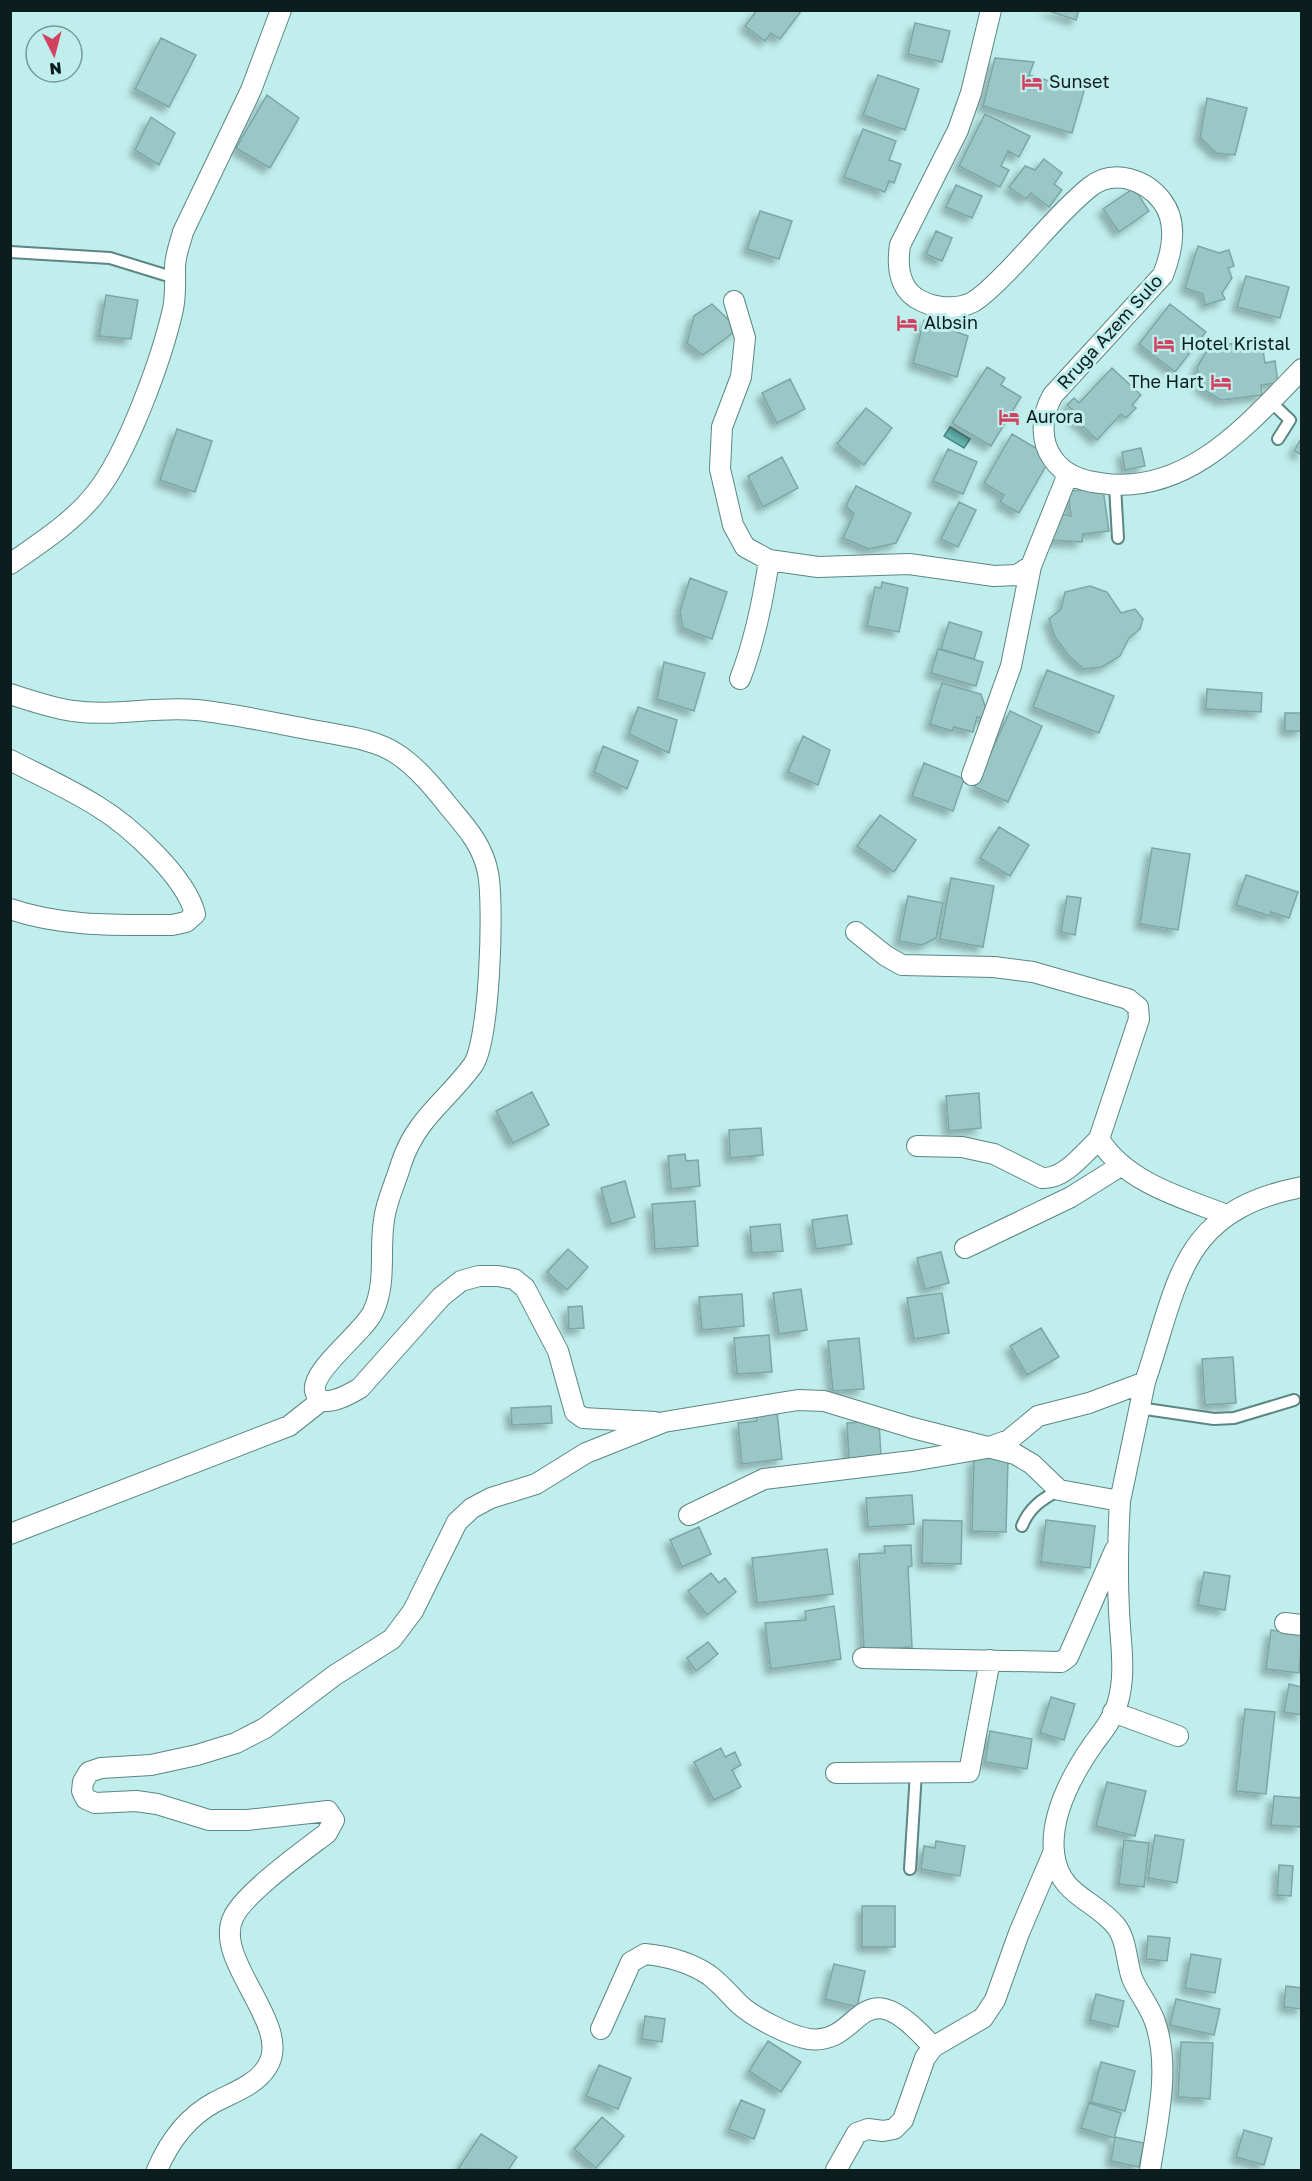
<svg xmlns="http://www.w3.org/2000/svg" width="1312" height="2181" viewBox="0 0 1312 2181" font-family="'Golos Text',sans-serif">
  <defs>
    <filter id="shadow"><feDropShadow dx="-5.5" dy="5.5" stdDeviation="3" flood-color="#0004"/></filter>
  </defs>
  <rect width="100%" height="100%" fill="#c0eeec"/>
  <path fill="#65b7b4" stroke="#4a8986" stroke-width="1.5" d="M950,427L970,439L964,448L944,436Z"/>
  <path fill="#9ac7c5" stroke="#7ba7a5" stroke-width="1.5" filter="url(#shadow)" d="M757,10H802L780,39L771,33L765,41L745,26Z
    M1046,10H1079L1076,20Z
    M915,23L950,31L942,62L908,54Z
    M161,38L196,55L169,107L135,89Z
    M995,58L1034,62L1029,75L1084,91L1072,133L983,106Z
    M878,75L919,89L905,130L863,115Z
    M267,95L299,118L270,168L236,148Z
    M1207,98L1247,108L1235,155L1216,153L1200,137Z
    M985,114L1030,136L1019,157L1008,151L1001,166L1009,170L1000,187L959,166Z
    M151,117L175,133L159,165L135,150Z
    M863,129L896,141L889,160L901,164L894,183L889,181L885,192L844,177Z
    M1044,159L1062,173L1054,184L1062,190L1049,207L1031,193L1026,199L1009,187L1025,166L1035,170Z
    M956,185L982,196L972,218L946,207Z
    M1134,188L1149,211L1119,232L1103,209Z
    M760,211L792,221L779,259L747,249Z
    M936,231L952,238L942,261L926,254Z
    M1198,246L1219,253L1229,250L1234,266L1228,268L1232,278L1222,293L1225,299L1205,305L1203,294L1185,288Z
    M1246,276L1289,287L1280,318L1237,307Z
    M106,295L138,300L131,339L99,336Z
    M712,304L738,329L703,355L687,343L694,316Z
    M1170,304L1206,332L1175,372L1139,344Z
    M924,320L968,336L957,377L913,363Z
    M1247,342L1248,352L1263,350L1265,363L1275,361L1278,383L1261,385L1262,395L1221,400L1201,388L1197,367L1210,346Z
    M987,367L1005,378L1001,385L1021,397L991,446L952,423Z
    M1112,368L1141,395L1132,405L1136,408L1126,418L1121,414L1097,440L1071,415L1073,410L1067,405L1074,398L1079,403Z
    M790,379L805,409L777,423L762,393Z
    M866,408L892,428L864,465L837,444Z
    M177,429L212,441L195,492L160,480Z
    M1012,434L1051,457L1019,513L1000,502L1004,495L984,483Z
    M1302,437V455L1294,451Z
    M1141,448L1145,466L1125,470L1122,452Z
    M948,449L977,462L963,494L933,481Z
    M782,457L798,488L763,507L748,476Z
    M856,486L911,513L896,543L869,549L843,538L854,514L846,506Z
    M1103,489L1109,531L1083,534L1082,542L1050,540L1057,513L1071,516L1068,491Z
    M959,502L976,510L958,547L941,539Z
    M690,578L727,592L712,639L683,628L680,611Z
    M882,582L908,588L899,632L867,626L875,587L881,588Z
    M1090,586L1107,592L1121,613L1135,609L1143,619L1140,629L1129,638L1120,656L1102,667L1084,669L1069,656L1055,637L1049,619L1061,609L1065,592Z
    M949,622L982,632L974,659L941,649Z
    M938,649L983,662L976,686L931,673Z
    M664,662L705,673L694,711L657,699Z
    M1047,670L1114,696L1099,733L1033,707Z
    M942,683L981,694L987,712L986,719L977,717L973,732L954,727L952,731L930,724Z
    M1207,689L1262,693L1261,712L1206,709Z
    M638,707L677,720L669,753L629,734Z
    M1010,711L1042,726L1008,802L975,787Z
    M1285,713H1302V731H1285Z
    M803,736L830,750L818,785L788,772Z
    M603,746L638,761L627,789L594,772Z
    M924,763L964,779L953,811L912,796Z
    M880,815L916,840L894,872L857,846Z
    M999,827L1029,845L1010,876L980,858Z
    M1152,848L1190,854L1178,930L1140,924Z
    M1246,875L1298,892L1289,918L1271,912L1270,916L1236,905Z
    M951,878L994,886L983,947L940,939Z
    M908,896L943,903L936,938L922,945L899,941Z
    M1067,896L1081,898L1075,935L1061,932Z
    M532,1092L549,1125L513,1143L496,1111Z
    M979,1093L981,1128L949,1131L946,1096Z
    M761,1128L763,1155L730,1158L729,1130Z
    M685,1154L686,1161L698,1160L700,1186L671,1189L668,1156Z
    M625,1181L635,1217L611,1224L601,1188Z
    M695,1201L698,1246L655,1249L652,1204Z
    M847,1215L852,1244L816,1249L812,1220Z
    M780,1224L783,1251L752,1253L750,1227Z
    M568,1249L588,1267L567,1290L547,1272Z
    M941,1252L949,1283L925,1289L917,1258Z
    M801,1289L807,1330L779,1334L773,1293Z
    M942,1293L949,1333L914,1339L907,1298Z
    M742,1294L744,1326L702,1330L699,1297Z
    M582,1306L584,1328L569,1329L568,1307Z
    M1041,1328L1059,1357L1027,1375L1010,1346Z
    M769,1335L772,1372L737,1374L734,1338Z
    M859,1338L864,1389L833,1391L828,1341Z
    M1233,1357L1236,1403L1205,1405L1202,1359Z
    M551,1406L552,1423L512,1425L511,1408Z
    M777,1412L782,1459L742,1464L738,1423L757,1421L756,1414Z
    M879,1421L881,1457L849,1459L847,1423Z
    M974,1458L1008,1459L1006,1532L972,1531Z
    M912,1495L914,1524L868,1527L866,1498Z
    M923,1520L962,1521L961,1564L922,1563Z
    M1046,1520L1095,1526L1090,1568L1041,1562Z
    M699,1527L711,1554L682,1567L670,1540Z
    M911,1545L912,1566L908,1567L912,1647L864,1650L859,1554L885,1553L884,1546Z
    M827,1549L833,1594L757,1603L752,1558Z
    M1204,1572L1230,1576L1225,1610L1198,1605Z
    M711,1573L719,1583L725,1578L736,1592L707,1615L688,1591Z
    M834,1606L841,1659L771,1669L765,1623L806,1620L805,1611Z
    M1271,1630L1302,1634L1299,1673L1266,1669Z
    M708,1642L718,1654L696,1671L687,1658Z
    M1289,1684L1302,1687V1715L1284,1712Z
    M1051,1697L1075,1704L1064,1740L1040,1733Z
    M1245,1709L1275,1712L1266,1794L1236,1791Z
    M990,1731L1032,1739L1027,1769L985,1762Z
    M721,1748L725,1757L735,1752L741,1765L732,1770L741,1787L714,1800L694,1762Z
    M1107,1782L1146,1791L1135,1836L1096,1826Z
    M1274,1796L1302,1798L1301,1827L1271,1825Z
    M1155,1835L1184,1840L1177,1883L1148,1878Z
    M1124,1840L1149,1843L1144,1887L1119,1884Z
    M936,1841L965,1846L960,1876L921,1869L924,1846L935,1848Z
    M1279,1865L1293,1866L1291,1896L1277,1895Z
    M862,1906H895V1947H862Z
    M1148,1936L1170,1938L1167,1961L1146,1959Z
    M1191,1954L1221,1959L1215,1993L1185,1988Z
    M834,1964L865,1971L857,2007L825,1999Z
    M1286,1986L1302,1988V2009L1284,2007Z
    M1096,1994L1124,2001L1118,2027L1090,2020Z
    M1176,1999L1220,2009L1214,2035L1170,2025Z
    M645,2016L665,2019L662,2042L642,2039Z
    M768,2041L801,2062L781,2092L749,2071Z
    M1181,2042L1213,2043L1210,2099L1178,2097Z
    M1101,2062L1135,2071L1125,2111L1091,2102Z
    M599,2065L631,2078L618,2109L586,2096Z
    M741,2100L765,2110L754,2139L729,2129Z
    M1089,2103L1121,2113L1114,2138L1081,2128Z
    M602,2117L624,2136L596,2168L574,2149Z
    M1244,2130L1272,2138L1264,2165L1236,2157Z
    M481,2134L517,2157L508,2170L458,2169Z
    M1115,2137L1144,2143L1139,2167L1111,2161Z"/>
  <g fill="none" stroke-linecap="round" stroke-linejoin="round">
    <g stroke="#5b8684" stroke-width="14">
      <path id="service" d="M10,252L110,258L175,278
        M1270,401L1290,420L1278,439
        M1115,486L1118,538
        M1139,1408L1214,1419L1234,1418L1294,1400
        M1022,1526C1029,1508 1042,1499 1059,1490
        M910,1869L916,1772"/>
    </g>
    <g stroke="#5b8684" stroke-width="22">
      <path id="minor" d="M991,10L971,93L958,130L900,245C897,265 898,286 916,298C932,308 955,311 973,302C985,295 997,282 1007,272C1033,246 1062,209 1090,187C1114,168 1146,180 1162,201C1179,223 1172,252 1163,275L1053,395C1042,413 1039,440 1053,459C1064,475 1082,481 1100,483C1187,497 1248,424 1302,369
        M734,301L745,338L741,377L722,427L720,469L733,525L745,547L769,560L818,567L909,564L994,576L1017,575L1031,566L1068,474
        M10,564C40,543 73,522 95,494C127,455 162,358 173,309C176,294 175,282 175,268C175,255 180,244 183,232L251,90L281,10
        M740,679C755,640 763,601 769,560
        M10,694C31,701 52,708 73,711C114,717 155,706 196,710C237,714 278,724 318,731C344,736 375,739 397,754C417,767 435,789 450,808C467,828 483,846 488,873C494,904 490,1040 473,1065C447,1101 416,1118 401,1164C396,1182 386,1201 384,1220C379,1251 387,1282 373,1312C363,1333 311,1370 315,1391C320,1412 350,1394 360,1388L441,1297L461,1281L479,1276H498L514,1279L525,1288L558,1351L575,1412L583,1418L655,1422
        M10,760C39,775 70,789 97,806C130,826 186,877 195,914L186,922L172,925C118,925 63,927 10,909
        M972,775L1011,666L1031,566
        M856,932L886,956L902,965L994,967L1033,972L1128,999L1138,1007L1139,1019L1099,1139C1125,1182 1182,1198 1227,1215
        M917,1146L962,1147L994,1154L1042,1178C1064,1180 1084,1153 1099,1139
        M965,1248L1071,1197L1122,1165
        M1120,1501L1145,1382
        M689,1515L764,1479L912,1461L987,1448L1009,1440L1038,1416L1089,1403L1145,1382C1179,1282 1179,1211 1302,1187
        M10,1534L289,1426L322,1400
        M1285,1623L1302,1625
        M863,1658L1061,1662L1068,1657L1115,1550
        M1113,1712L1178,1736
        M836,1773L969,1772L990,1660
        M601,2029L631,1962L645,1954C667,1956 691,1963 709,1975C721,1984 729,1994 739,2004C753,2017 789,2036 809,2039C864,2046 857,1961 933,2047
        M157,2170C169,2142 187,2117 215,2102C232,2093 256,2085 267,2067C294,2026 213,1961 233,1918C243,1894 305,1850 327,1833L334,1820L328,1811L247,1820H209L157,1804L136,1801L95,1803L86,1799L82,1791L83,1782L89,1772L101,1768L151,1765L197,1755L236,1743L265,1728L335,1675L392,1639L413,1611L457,1522L472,1508L491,1498L536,1484L586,1453L664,1422L798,1400L824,1401L913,1428L1015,1454L1032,1464L1059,1490L1120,1501C1118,1537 1117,1574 1119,1610C1120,1641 1127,1674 1117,1705C1112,1720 1103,1731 1094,1743C1073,1773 1050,1815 1054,1853C1059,1896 1093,1898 1116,1926C1127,1940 1126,1961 1132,1978C1138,1993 1150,2006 1155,2022C1171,2067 1157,2124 1150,2170
        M836,2170L857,2133L868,2129L883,2131L894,2129L903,2120L925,2058L933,2047L983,2018L995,2000L1019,1933L1054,1851"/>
    </g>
    <use href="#service" stroke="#fff" stroke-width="10"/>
    <use href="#minor" stroke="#fff" stroke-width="20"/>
  </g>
  <defs>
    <g id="hotel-bare" transform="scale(1.62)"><path d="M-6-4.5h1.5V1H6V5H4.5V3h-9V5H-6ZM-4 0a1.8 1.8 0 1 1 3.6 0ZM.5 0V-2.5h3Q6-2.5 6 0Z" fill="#d24260" stroke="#c0eeec" stroke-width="2.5" paint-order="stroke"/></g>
  </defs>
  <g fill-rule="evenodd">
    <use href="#hotel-bare" x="1032" y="82"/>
    <use href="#hotel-bare" x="907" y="323"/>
    <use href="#hotel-bare" x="1164" y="344"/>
    <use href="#hotel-bare" x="1221" y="382"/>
    <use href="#hotel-bare" x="1009" y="417"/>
  </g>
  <g text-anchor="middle" stroke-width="6" stroke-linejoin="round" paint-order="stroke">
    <g font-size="18" fill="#0b1d1c" stroke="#c0eeec" text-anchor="start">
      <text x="1049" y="88">Sunset</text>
      <text x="924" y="329">Albsin</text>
      <text x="1181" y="350">Hotel Kristal</text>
      <text x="1204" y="388" text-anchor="end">The Hart</text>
      <text x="1026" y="423">Aurora</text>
    </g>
    <g font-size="18" fill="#0b1d1c" stroke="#c0eeec">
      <text transform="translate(1110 332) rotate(-48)" y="6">Rruga Azem Sulo</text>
    </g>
  </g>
  <rect width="1312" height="2181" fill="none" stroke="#0b1d1c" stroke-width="24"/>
  <g transform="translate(54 54) rotate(174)"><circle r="28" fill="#c0eeec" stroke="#789a99" stroke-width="1.5"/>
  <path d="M0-4.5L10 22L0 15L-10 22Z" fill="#d24260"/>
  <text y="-9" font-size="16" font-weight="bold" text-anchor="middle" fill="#0b1d1c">N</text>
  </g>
</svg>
